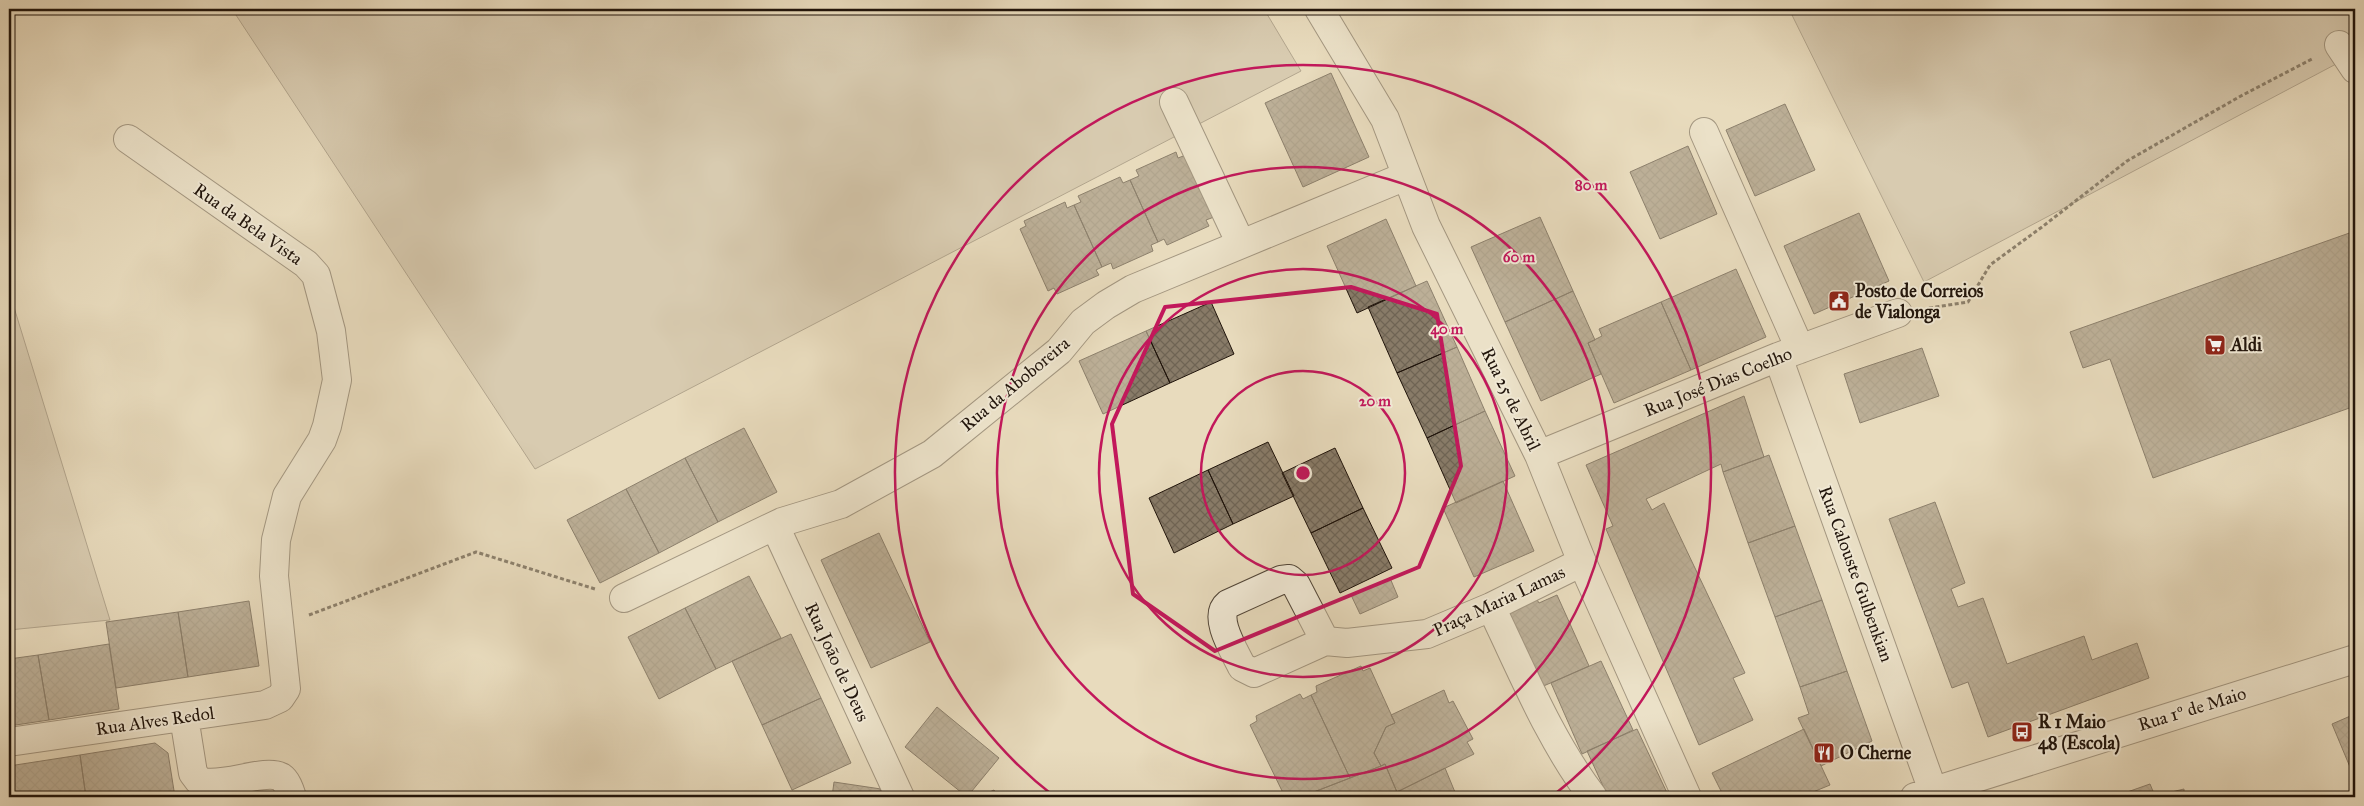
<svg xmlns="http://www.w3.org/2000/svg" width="2364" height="806" viewBox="0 0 2364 806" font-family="'IM FELL Great Primer',serif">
  <defs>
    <pattern id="building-cross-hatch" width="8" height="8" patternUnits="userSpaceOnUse" patternTransform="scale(1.25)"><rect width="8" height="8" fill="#887b68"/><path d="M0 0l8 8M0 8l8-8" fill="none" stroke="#6f6454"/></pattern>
  </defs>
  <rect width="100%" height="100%" fill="#e8dbbd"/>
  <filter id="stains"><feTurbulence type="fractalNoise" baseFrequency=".004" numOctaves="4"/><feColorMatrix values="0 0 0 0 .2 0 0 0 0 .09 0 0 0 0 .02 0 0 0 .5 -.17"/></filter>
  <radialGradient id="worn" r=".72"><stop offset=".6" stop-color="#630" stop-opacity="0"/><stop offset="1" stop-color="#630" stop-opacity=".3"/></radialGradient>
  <path fill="#c6b99f" stroke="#736655" d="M232,9H1264L1301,71L535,469Z
    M1789,9H2355V54L1924,282Z
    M9,291L110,620L9,630Z"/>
  <path fill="url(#building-cross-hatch)" stroke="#20140b" d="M1331,73L1369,157L1303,187L1265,103Z
    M1785,104L1815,170L1755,196L1726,130Z
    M1688,146L1717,214L1660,239L1630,172Z
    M1176,152L1178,158L1186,155L1214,217L1206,220L1209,226L1167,245L1164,239L1158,242L1130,180L1139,176L1136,170Z
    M1120,177L1123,183L1130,180L1158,242L1151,245L1153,251L1113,269L1111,263L1102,267L1074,205L1081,202L1078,196Z
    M1065,202L1067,208L1074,205L1102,267L1096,270L1099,275L1057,294L1054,288L1048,291L1020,229L1026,226L1024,221Z
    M1859,213L1889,281L1814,314L1784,246Z
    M1540,217L1573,291L1505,322L1471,247Z
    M1386,219L1416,286L1357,313L1327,246Z
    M2355,231V406L2153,478L2110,359L2083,368L2070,332Z
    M1736,269L1766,337L1691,370L1661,302Z
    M1427,281L1457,347L1397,373L1368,307Z
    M1573,291L1595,340L1588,343L1601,374L1541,401L1505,322Z
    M1211,302L1234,354L1170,383L1146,331Z
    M1661,302L1691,370L1614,403L1588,343L1602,336L1599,329Z
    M1146,331L1170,383L1103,414L1079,361Z
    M1457,347L1485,411L1427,438L1397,373Z
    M1922,348L1939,396L1860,423L1844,374Z
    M1744,396L1764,457L1723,472L1721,464L1646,499L1652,510L1664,503L1745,673L1733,678L1753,720L1699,745L1606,529L1613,526L1586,465Z
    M1485,411L1515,476L1456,503L1427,438Z
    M744,428L777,492L718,522L685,458Z
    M1268,442L1294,496L1233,524L1208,470Z
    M1335,448L1363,508L1311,533L1282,473Z
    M1769,455L1795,526L1748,543L1723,472Z
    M685,458L718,522L659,553L626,489Z
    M1208,470L1233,524L1174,553L1149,498Z
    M1503,481L1534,551L1474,577L1443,508Z
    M626,489L659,553L600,583L567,520Z
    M1935,502L1965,583L1951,589L1958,607L1983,598L2007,664L2084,636L2092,660L2137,643L2149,678L1988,737L1968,682L1952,688L1889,519Z
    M1363,508L1392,568L1340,593L1311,533Z
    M1795,526L1822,600L1775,617L1748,543Z
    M879,533L930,642L871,668L821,560Z
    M749,576L781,638L716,669L685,608Z
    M1390,578L1398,597L1360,614L1351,595Z
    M1557,595L1589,666L1539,688L1508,611L1536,598L1539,603Z
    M1822,600L1847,671L1800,687L1775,617Z
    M249,601L259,666L188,677L178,612Z
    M685,608L716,669L659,699L628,637Z
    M178,612L188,677L116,688L106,622Z
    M791,634L821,698L762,725L732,661Z
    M109,644L119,709L49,720L38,655Z
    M38,655L49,720L9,726V659Z
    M1601,661L1633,730L1582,754L1551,683Z
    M1361,666L1363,671L1370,668L1395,723L1386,727L1374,753L1381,766L1350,778L1311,695L1317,692L1316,686Z
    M1847,671L1872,741L1821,766L1798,718L1809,714L1800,687Z
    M1444,690L1449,703L1453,701L1473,739L1467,742L1474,754L1397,792L1385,764L1381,766L1374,753L1386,727L1395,723L1391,715Z
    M1300,694L1303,699L1311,695L1350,778L1301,797H1285L1250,725L1257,721L1256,716Z
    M821,698L851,763L792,790L762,725Z
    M937,707L999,758L967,797L905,747Z
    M2355,714V779L2332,724Z
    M1637,729L1669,797H1608L1587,751Z
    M1804,729L1830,785L1801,797H1724L1712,773Z
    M155,743L168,753L175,797H86L80,755Z
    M80,755L86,797H9V766Z
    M1385,764L1399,797H1301L1381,766Z
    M1445,768L1457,797H1399L1397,792Z
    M834,782L881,789L879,797H832Z
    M2150,784L2155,796L2184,789V797H2113Z
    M994,790L998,797H979Z
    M263,794L265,797H244Z"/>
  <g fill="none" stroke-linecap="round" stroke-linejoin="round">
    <g stroke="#524638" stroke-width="30">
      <path id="minor" d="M1319,9L1385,119L1426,226L1539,455L1582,562L1687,797
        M2339,45L2355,69
        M1174,102L1241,244
        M1704,132L1800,349
        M1778,357L1933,791
        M1539,455L1778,357L1898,313
        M775,526L900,797
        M624,598L782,522L841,504L932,454L1059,351L1083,322L1106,305L1133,289L1406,176
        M1491,607C1522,671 1550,741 1593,797
        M1325,641L1296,585L1289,579L1281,580L1228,604C1212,617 1235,652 1242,667L1254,673L1325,641L1347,643L1427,634L1491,607L1582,562
        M184,717L193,773L199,781C221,789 264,768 281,777C287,781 290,791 292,797
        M9,742L265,705L280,698L286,689L274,576L276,540L287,496L322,440L327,426L337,380L331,331L316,275L306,264L128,139
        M1915,797L2355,659"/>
    </g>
    <path stroke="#20140b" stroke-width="3" stroke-dasharray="4 2.5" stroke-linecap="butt" d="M1929,308L1968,302L1990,265L2042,227L2127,161L2239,97L2312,59
      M309,615L476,552L595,589"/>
    <use href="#minor" stroke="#f0e8d4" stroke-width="28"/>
  </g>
  <path d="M0 0H2364V806H0ZM1351,287L1437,314L1461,466L1419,567L1215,651L1133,594L1112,424L1165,307Z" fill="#e8dbbd" fill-opacity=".55" fill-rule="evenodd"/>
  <path fill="none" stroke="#c2185b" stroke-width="4" stroke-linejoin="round" d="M1351,287L1437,314L1461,466L1419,567L1215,651L1133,594L1112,424L1165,307Z"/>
  <g fill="none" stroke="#c2185b" stroke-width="2.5">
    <circle cx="1303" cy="473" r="102"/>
    <circle cx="1303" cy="473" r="204"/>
    <circle cx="1303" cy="473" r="306"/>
    <path d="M1055 797A408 408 0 1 1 1551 797"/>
  </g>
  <defs>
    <g id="civic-square" transform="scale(1.125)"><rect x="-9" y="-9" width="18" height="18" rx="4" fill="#8f2418" stroke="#f0e8d4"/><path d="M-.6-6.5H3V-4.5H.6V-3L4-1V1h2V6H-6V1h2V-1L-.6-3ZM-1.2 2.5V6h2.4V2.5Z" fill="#fff"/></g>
    <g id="supermarket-square" transform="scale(1.125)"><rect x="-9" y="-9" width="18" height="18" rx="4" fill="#8f2418" stroke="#f0e8d4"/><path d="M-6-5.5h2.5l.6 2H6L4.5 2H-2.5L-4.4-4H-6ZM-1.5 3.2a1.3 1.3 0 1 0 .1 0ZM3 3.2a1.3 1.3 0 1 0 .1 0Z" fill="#fff"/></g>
    <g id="bus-square" transform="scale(1.125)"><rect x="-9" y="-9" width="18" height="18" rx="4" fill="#8f2418" stroke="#f0e8d4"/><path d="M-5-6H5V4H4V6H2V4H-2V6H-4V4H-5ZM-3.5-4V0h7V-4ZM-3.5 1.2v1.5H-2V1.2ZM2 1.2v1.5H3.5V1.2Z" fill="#fff"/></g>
    <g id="restaurant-square" transform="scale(1.125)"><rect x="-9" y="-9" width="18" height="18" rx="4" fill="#8f2418" stroke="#f0e8d4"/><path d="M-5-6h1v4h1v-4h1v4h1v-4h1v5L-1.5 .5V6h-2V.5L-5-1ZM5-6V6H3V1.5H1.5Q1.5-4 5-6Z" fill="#fff"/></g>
  </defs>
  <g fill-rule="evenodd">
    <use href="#civic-square" x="1839" y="301"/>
    <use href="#supermarket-square" x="2215" y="345"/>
    <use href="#bus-square" x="2022" y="732"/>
    <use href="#restaurant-square" x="1824" y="753"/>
  </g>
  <g text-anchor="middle" stroke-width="4" stroke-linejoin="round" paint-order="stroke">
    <g font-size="18" fill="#20140b" stroke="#f0e8d4">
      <text transform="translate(248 224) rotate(35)" y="6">Rua da Bela Vista</text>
      <text transform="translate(1718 382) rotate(-22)" y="6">Rua José Dias Coelho</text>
      <text transform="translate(1015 384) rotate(-40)" y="6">Rua da Aboboreira</text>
      <text transform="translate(1511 399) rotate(64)" y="6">Rua 25 de Abril</text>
      <text transform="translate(1856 574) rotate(70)" y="6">Rua Calouste Gulbenkian</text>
      <text transform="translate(1499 601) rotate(-25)" y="6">Praça Maria Lamas</text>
      <text transform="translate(837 662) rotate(65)" y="6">Rua João de Deus</text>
      <text transform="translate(2192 709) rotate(-17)" y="6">Rua 1º de Maio</text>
      <text transform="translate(155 721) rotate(-8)" y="6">Rua Alves Redol</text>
    </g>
    <g font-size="18" font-weight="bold" fill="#20140b" stroke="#f0e8d4" text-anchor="start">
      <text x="1855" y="297">Posto de Correios<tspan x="1855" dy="21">de Vialonga</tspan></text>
      <text x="2231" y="351">Aldi</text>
      <text x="2038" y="728">R 1 Maio<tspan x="2038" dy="21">48 (Escola)</tspan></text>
      <text x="1840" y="759">O Cherne</text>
    </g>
  </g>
  <circle cx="1303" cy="473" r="8" fill="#c2185b" stroke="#f0e8d4" stroke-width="2.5"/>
  <g font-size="15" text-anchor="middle" font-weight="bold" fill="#c2185b" stroke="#f0e8d4" stroke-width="4" stroke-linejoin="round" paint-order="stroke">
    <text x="1591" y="190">80 m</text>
    <text x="1519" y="262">60 m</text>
    <text x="1447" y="334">40 m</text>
    <text x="1375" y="406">20 m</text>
  </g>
  <rect width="2364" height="806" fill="none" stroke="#e8dbbd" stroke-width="30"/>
  <rect x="10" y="10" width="2344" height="786" fill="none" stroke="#20140b" stroke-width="2.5"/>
  <rect x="15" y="15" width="2334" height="776" fill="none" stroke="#20140b"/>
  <rect width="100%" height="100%" filter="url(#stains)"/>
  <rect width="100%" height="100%" fill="url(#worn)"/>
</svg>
